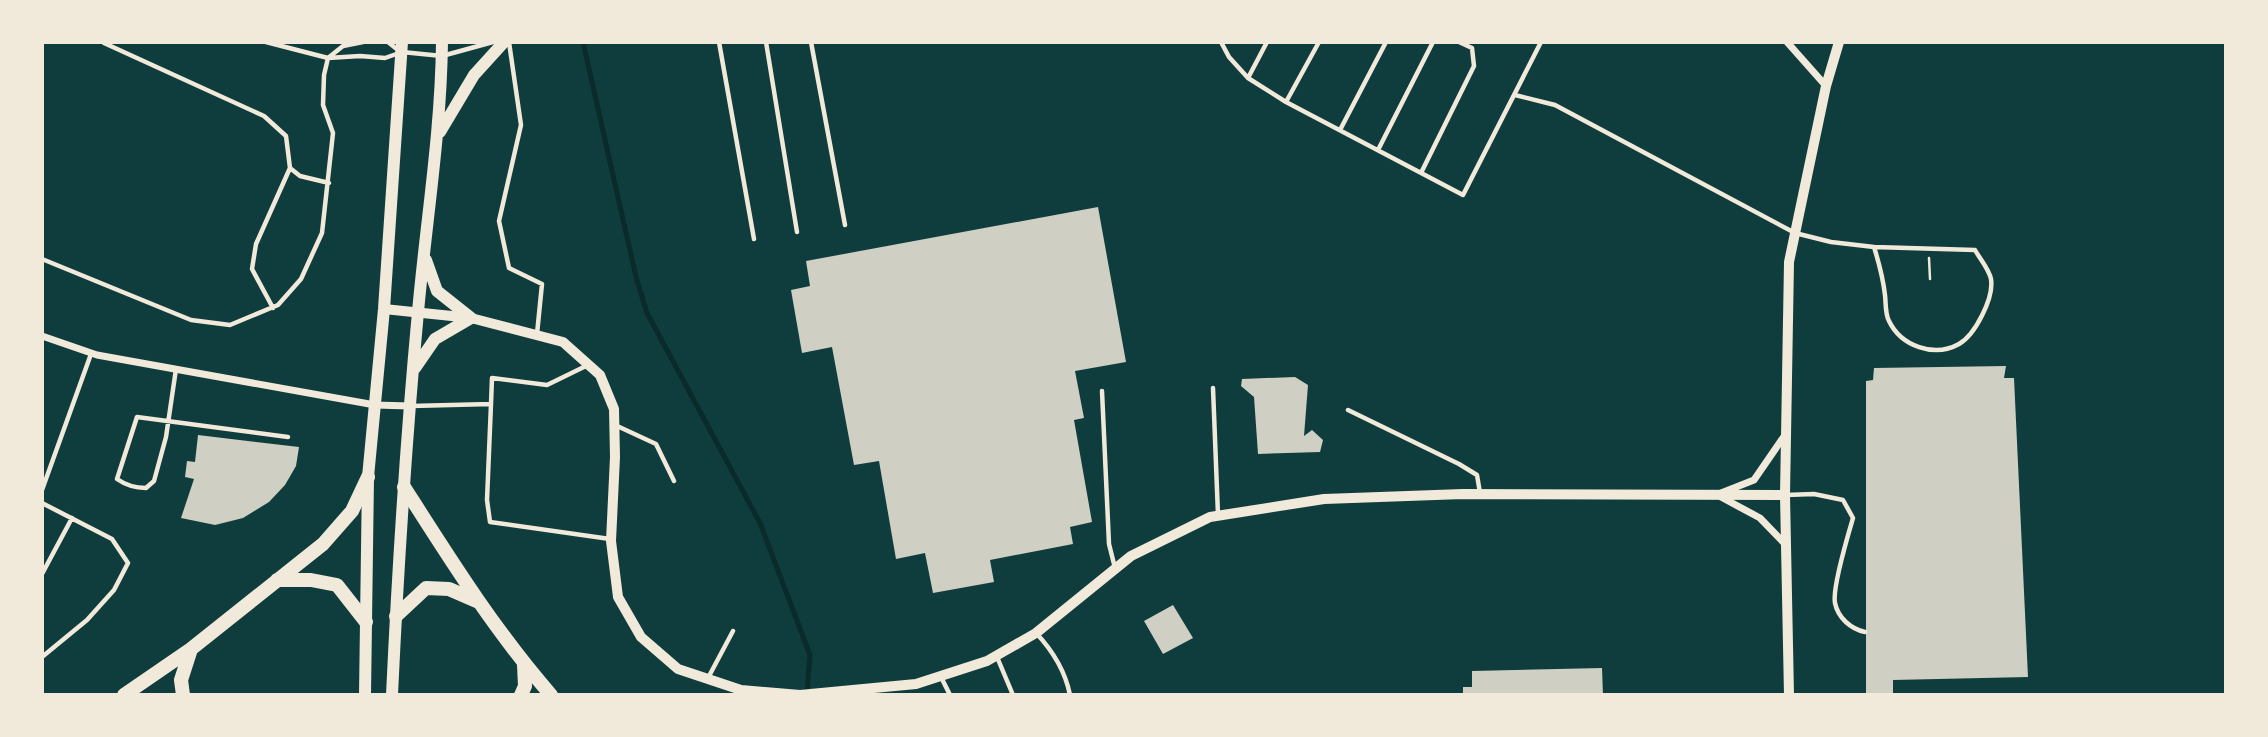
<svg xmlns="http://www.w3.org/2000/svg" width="2268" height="737" viewBox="0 0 2268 737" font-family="Bitter,serif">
  <rect width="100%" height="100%" fill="#0f3d3e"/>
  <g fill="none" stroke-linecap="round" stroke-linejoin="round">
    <path stroke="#0a2a2b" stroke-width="5" d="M583,42L636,277L647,313L760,523L810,655L807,693"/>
  </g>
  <path fill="#cfcfc3" d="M1098,207L1126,362L1075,371L1084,418L1074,420L1092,522L1070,527L1073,544L990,560L994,582L933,593L925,553L896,559L879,461L854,465L832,347L802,353L791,290L810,286L806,261Z
    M2006,366L2004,378H2014L2028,677L1893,680V695H1866V381L1873,380L1874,368Z
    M1295,377L1308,385L1304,436L1312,430L1323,440L1320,452L1258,454L1254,397L1241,386L1242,379Z
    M198,435L299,447L296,466L285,485L269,502L243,518L215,525L181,518L194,479L185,477L187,461L195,462Z
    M1173,605L1193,638L1163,654L1144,621Z
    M1602,668L1603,695H1463V687H1472V671Z"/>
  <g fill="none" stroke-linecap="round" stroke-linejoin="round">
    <path stroke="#f1e9da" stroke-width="2.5" d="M1929,258L1930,279"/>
    <path stroke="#f1e9da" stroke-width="4.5" d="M266,42L328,58L360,56L385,58L402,52L442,56L493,42
      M388,42L398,50
      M509,42L521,125L499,221L509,268L542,284L537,334
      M719,42L754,239
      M766,42L797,232
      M811,42L845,225
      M1221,42L1229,57L1248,78L1286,102L1463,195L1541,42
      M104,43L264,116L286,136L290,168L300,176L329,183
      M1248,78L1267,42
      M1515,95L1555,105L1795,233L1831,242L1874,247L1975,250C1980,259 1989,269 1991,279C1994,298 1975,335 1959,344C1934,358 1901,346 1889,321C1885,314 1886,303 1885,295C1883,278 1879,263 1874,247
      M1286,102L1319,42
      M1340,130L1386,42
      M1378,150L1433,42
      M1421,173L1474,66L1472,48L1459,42
      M42,259L191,320L230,325L278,305L301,279L322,233L333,133L323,105L324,75L328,58L343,46L363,42
      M273,308L252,269L256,244L290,168
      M176,369L166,437L154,481L146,488C135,488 127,486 117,479L137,417L288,437
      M1213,388L1218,515
      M1102,391L1109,544L1115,568
      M491,404L492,378L547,385L588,365
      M411,406L491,404L487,500L490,522L610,539
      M1348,410L1459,464L1477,475L1480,493
      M615,425L656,444L674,481
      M42,490L91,354
      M1786,495L1814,494L1843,500L1853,518C1848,535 1832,588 1835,603C1838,618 1851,629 1865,632
      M42,503L112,539L128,563L114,590L87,620L42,657
      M42,574L72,518
      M1036,633C1053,651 1065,670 1070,695
      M997,657L1013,695
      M941,677L950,695
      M708,678L733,631"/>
    <path stroke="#f1e9da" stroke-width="7" d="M1787,42L1826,86
      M42,336L97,355L375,405L410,406
      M1721,493L1754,480L1785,435
      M1721,497L1760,518L1786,545"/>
    <path stroke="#f1e9da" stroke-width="10" d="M384,309L471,318L563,342L600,375L614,409L615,457L611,541L618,597L641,637L678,669L741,690L800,695L916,684L987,661L1036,633L1131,556L1210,517L1324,499L1463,494L1785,495
      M1789,695L1785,495L1789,262L1826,86L1839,42"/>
    <path stroke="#f1e9da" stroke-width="12" d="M440,132L474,75L504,42
      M415,368L435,339L471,318L437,291L426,260
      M365,695L368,477L384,309L402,42
      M392,695C398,567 406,440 418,312C426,222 441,133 442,42"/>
    <path stroke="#f1e9da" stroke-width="14" d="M404,487C450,559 495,631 551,695
      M277,580H311L337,585L366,622
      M396,616L426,588L449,589L479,602
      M124,695L191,649L323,544L352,511L368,477
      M183,695L181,680L191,649
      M521,695L525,686L524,665"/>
  </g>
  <rect width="2268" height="737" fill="none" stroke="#f1e9da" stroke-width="88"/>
</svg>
